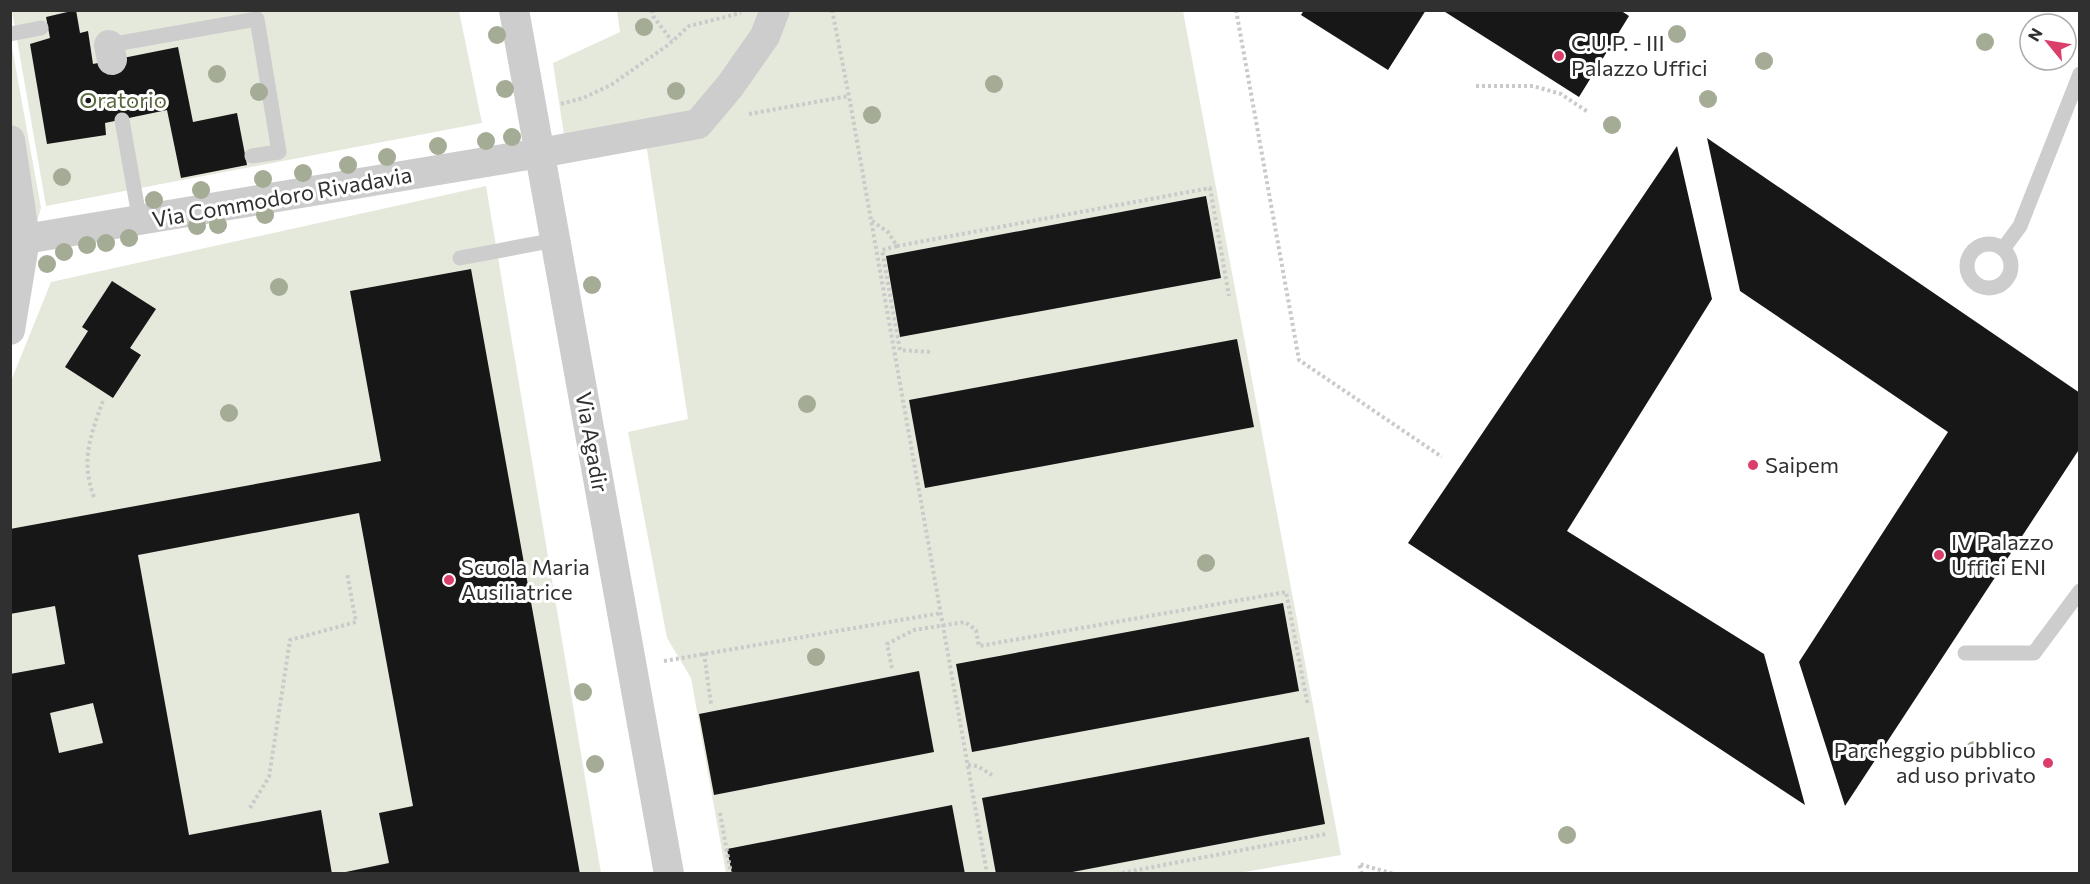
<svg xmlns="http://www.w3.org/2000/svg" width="2090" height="884" viewBox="0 0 2090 884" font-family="Commissioner,sans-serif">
  <rect width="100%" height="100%" fill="#fff"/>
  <path fill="#e5e9dc" d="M12,11H459L482,123L46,206Z
    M617,11H1183L1341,855L1233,874L726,873L691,678L667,638L628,432L688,419L646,143L566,148L553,63L620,32Z
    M10,36L41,208L11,309H10Z
    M486,186L601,873L11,874V381L51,282Z"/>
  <path fill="#171717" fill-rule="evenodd" d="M76,10L80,33L88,31L93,64L178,47L193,122L237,113L247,165L181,178L167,110L105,123L106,135L47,144L30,44L50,38L46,17Z
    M1304,10H1426L1388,70L1301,15Z
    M1442,10H1620L1629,16L1579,97Z
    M1707,138L2080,393V448L1845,806L1799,662L1948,432L1740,291Z
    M1677,146L1712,299L1567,531L1764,654L1805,805L1408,543Z
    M1206,196L1221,278L900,337L886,256Z
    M471,269L580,874H336L389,863L379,813L413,806L359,513L138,555L189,835L321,810L332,874H10V674L65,664L55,606L10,614V529L381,461L350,291ZM93,703L103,743L59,753L50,713Z
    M112,281L156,309L130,348L141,355L113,398L65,367L88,331L82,327Z
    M1237,339L1254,427L925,488L909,400Z
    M1283,603L1299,691L972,752L956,664Z
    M919,671L934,752L714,795L699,714Z
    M1309,737L1325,824L1062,874H996L982,798Z
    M952,805L965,874H732L727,849Z"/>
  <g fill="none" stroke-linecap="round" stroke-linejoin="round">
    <path stroke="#cacaca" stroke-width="4" stroke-dasharray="3 3" stroke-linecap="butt" d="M652,10L653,16L672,41
      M832,10L849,96L987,874
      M1236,10L1299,360L1442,457
      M1476,86H1533L1561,94L1588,112
      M561,104L583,98L611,85L668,45L689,26L741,13
      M749,114L849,96
      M872,221L888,232L897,246L1210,188L1229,296
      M897,246L882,250L900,350L930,352
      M94,497C80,460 91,434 104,398
      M704,653L711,704
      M664,661L941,613
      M892,668L887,644L914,630L965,622L976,630L979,646L1286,592L1308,706
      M968,765L977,766L992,775
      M250,808L269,777L290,640L356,622L347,573
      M720,813L731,874
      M1116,874L1326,834
      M1362,874L1359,864L1394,874"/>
    <path stroke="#cdcdcd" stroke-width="15" d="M10,34L41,28
      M109,45L257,19L279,152L252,156
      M122,120L140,222
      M1967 266a22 22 0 1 1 44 0a22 22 0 1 1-44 0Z
      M2003,249L2020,226L2080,74
      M460,258L555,240
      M1965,653H2034L2080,591"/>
    <path stroke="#cdcdcd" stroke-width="30" d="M514,10L669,874
      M109,45L112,60
      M10,140L25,239L10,330
      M25,239L540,153L698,124L730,86L765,36L775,10"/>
  </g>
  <g fill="#a5ac96">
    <circle cx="644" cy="27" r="9"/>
    <circle cx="1677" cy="34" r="9"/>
    <circle cx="497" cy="35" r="9"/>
    <circle cx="1985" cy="42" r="9"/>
    <circle cx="1764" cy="61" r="9"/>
    <circle cx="217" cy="74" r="9"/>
    <circle cx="994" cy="84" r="9"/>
    <circle cx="505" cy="89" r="9"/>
    <circle cx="676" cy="91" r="9"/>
    <circle cx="259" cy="92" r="9"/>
    <circle cx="1708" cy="99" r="9"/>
    <circle cx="872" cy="115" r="9"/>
    <circle cx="1612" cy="125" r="9"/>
    <circle cx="512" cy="137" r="9"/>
    <circle cx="486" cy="141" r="9"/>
    <circle cx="438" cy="146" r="9"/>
    <circle cx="387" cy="157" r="9"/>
    <circle cx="348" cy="165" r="9"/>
    <circle cx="303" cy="173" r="9"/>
    <circle cx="62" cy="177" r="9"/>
    <circle cx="263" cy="179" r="9"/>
    <circle cx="201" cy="190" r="9"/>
    <circle cx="154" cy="200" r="9"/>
    <circle cx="265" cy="215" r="9"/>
    <circle cx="218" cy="225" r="9"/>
    <circle cx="197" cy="226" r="9"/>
    <circle cx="129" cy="238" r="9"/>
    <circle cx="106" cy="243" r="9"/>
    <circle cx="87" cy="245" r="9"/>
    <circle cx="64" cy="252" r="9"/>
    <circle cx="47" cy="264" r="9"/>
    <circle cx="592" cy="285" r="9"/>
    <circle cx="279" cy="287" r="9"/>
    <circle cx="807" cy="404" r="9"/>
    <circle cx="229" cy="413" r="9"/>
    <circle cx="1206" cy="563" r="9"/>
    <circle cx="816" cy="657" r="9"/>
    <circle cx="583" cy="692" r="9"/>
    <circle cx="1974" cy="750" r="9"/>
    <circle cx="595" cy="764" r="9"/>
    <circle cx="1567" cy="835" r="9"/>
  </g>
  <g fill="#da3e6a" stroke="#fff" stroke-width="2">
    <circle cx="1559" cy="56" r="6"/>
    <circle cx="1753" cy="465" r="6"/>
    <circle cx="1939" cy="555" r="6"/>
    <circle cx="449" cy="580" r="6"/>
    <circle cx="2048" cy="763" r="6"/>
  </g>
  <g text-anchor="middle" stroke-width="6" stroke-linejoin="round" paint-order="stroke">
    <g font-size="22" fill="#303030" stroke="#fff" text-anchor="start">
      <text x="1571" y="51">C.U.P. - III<tspan x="1571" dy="25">Palazzo Uffici</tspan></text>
      <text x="1765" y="473">Saipem</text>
      <text x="1951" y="550">IV Palazzo<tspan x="1951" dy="25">Uffici ENI</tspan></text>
      <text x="461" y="575">Scuola Maria<tspan x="461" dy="25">Ausiliatrice</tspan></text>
      <text x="2036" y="758" text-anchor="end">Parcheggio pubblico<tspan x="2036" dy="25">ad uso privato</tspan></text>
    </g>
    <g font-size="22" fill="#5b6940" stroke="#fff">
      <text x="123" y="108">Oratorio</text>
    </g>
    <g font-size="22" fill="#303030" stroke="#fff">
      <text transform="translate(282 197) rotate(-10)" y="8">Via Commodoro Rivadavia</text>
      <text transform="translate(592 442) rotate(80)" y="8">Via Agadir</text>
    </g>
  </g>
  <rect width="2090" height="884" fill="none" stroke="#303030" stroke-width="24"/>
  <g transform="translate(2048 42) rotate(300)"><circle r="28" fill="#ffffff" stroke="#acacac" stroke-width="1.5"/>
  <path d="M0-4.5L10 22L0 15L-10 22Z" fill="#da3e6a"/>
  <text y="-9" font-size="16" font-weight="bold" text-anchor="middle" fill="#303030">N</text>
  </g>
</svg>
